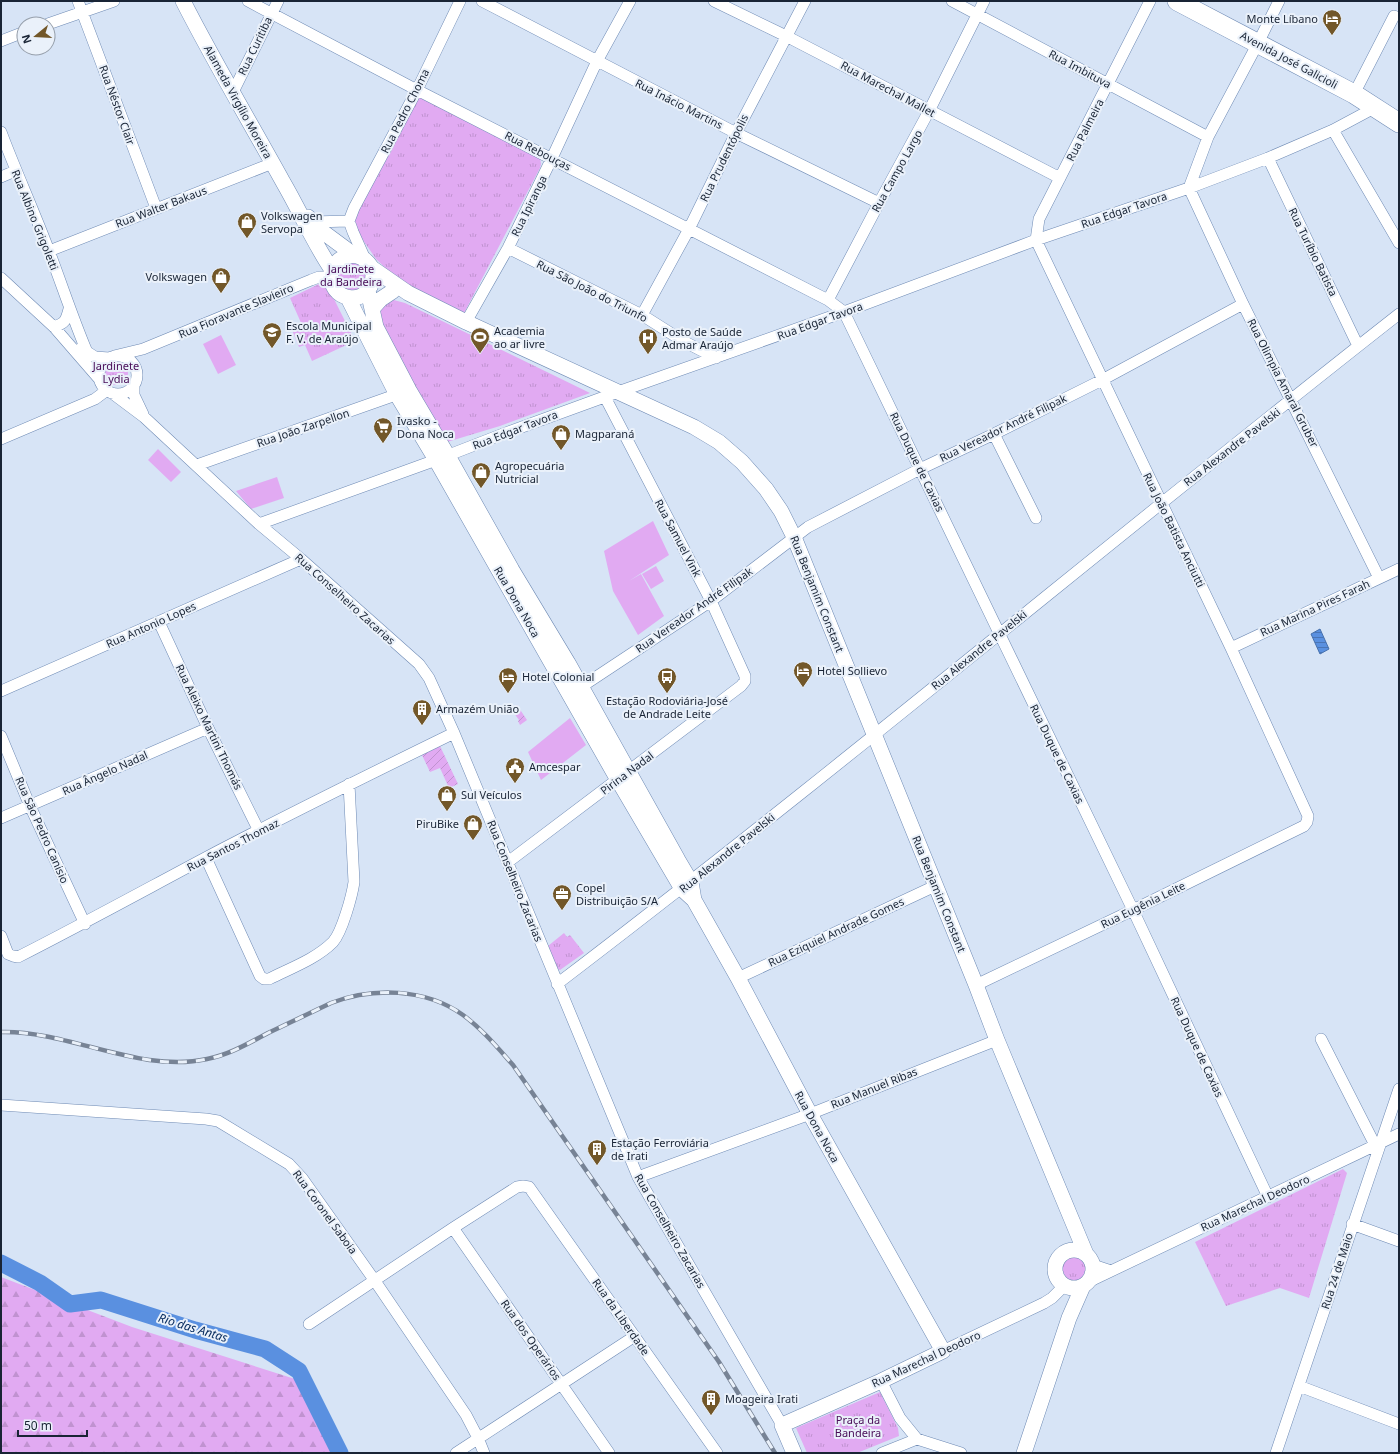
<svg xmlns="http://www.w3.org/2000/svg" width="1400" height="1454" viewBox="0 0 1400 1454" font-family="'Noto Sans',sans-serif">
  <defs>
    <pattern id="forest-firs" width="22" height="20" patternUnits="userSpaceOnUse"><rect width="22" height="20" fill="#e1aaf2"/><path d="M5 1l3.5 6h-7zM16 11l3.5 6h-7z" fill="#c092d0"/></pattern>
    <pattern id="park-tufts" width="24" height="20" patternUnits="userSpaceOnUse"><rect width="24" height="20" fill="#e1aaf2"/><path d="M3 7l-1-3M5 7V3M7 7l1-3M15 17l-1-3M17 17v-4M19 17l1-3" fill="none" stroke="#c092d0"/></pattern>
    <pattern id="garden-furrows" width="10" height="10" patternUnits="userSpaceOnUse"><rect width="10" height="10" fill="#e1aaf2"/><path d="M-1 1l2-2M0 10L10 0M9 11l2-2" fill="none" stroke="#c092d0"/></pattern>
    <pattern id="water-rules" width="6" height="5" patternUnits="userSpaceOnUse"><rect width="6" height="5" fill="#5a90e0"/><path d="M0 2.5h6" fill="none" stroke="#4a75b6"/></pattern>
  </defs>
  <rect width="100%" height="100%" fill="#d7e4f6"/>
  <path fill="#e1aaf2" d="M221,335L236,365L218,374L203,344Z
    M158,449L181,472L171,482L148,460Z
    M277,477L284,498L251,509L236,491Z
    M653,521L669,555L629,581L641,574L664,616L638,635L613,591L604,551Z
    M656,566L664,581L651,589L642,574Z
    M570,718L586,745L541,780L528,752Z"/>
  <path fill="url(#forest-firs)" d="M1,1277L132,1327L295,1379L333,1453H1Z"/>
  <path fill="url(#park-tufts)" d="M419,98H422L540,158L541,164L540,168L462,317L398,280L376,259L354,227L353,218Z
    M354,258L367,272L364,286L356,291L343,290L334,272Z
    M325,281L355,341L312,361L305,345L299,347L292,330L302,325L290,298Z
    M390,299L405,303L590,393L500,426L447,442L383,335L378,307Z
    M104 373a12 12 0 1 1 24 0a12 12 0 1 1-24 0Z
    M564,933L567,937L570,935L584,953L560,970L556,968L548,946Z
    M1343,1169L1347,1173L1309,1298L1280,1288L1226,1306L1195,1242Z
    M1060 1269a14 14 0 1 1 28 0a14 14 0 1 1-28 0Z
    M880,1392L898,1428L899,1436L857,1453H807L796,1428Z"/>
  <path fill="url(#garden-furrows)" d="M517,705L527,720L520,725L518,721L519,720L511,709Z
    M440,746L458,784L449,788L440,768L430,772L422,755Z"/>
  <path fill="url(#water-rules)" stroke="#4670ad" d="M1320,629L1329,649L1320,654L1311,634Z"/>
  <g fill="none" stroke-linecap="round" stroke-linejoin="round">
    <path stroke="#5a90e0" stroke-width="17" d="M1,1263L40,1283L70,1304L101,1300L195,1330L265,1349L299,1371L340,1453"/>
    <g stroke="#6e8ab4" stroke-width="12">
      <path id="street" d="M78,1L156,208
        M248,1L417,90L828,300
        M482,1L736,133L879,203
        M714,1L786,36L1060,178
        M952,1L1208,137
        M984,1L929,111L879,203L828,300L844,312L1133,910L1268,1197
        M1279,1L1258,43L1208,137L1189,188L1243,304L1379,578
        M48,24L114,1
        M1,41L24,32
        M233,92L278,1
        M1354,94L1394,16
        M1333,130L1399,243
        M1,132C16,172 34,211 49,251C62,285 73,319 87,352
        M1268,158L1358,346
        M1,177L15,171
        M312,222L349,221
        M508,248L642,315L683,341L716,358
        M49,251L273,163
        M365,259L353,232L349,221L354,208L417,90L460,1
        M1,278L54,327L100,380
        M642,315L689,229L736,133L805,1
        M466,322L508,248L552,158L597,61L630,1
        M54,327C65,323 66,321 69,309
        M81,348L95,357L109,358
        M114,356L143,349L311,280L319,277H331
        M99 375a19 19 0 1 1 38 0a19 19 0 1 1-38 0Z
        M134,385V395L143,414
        M112,393L144,417L259,524L301,559L419,664L429,678L454,733L638,1177L782,1425
        M994,434L1036,518
        M1,439L95,399L107,390
        M197,465L404,392
        M259,524L436,460L503,434L618,392L844,312L1036,240L1189,188L1268,158L1333,130L1376,107
        M159,622L208,728L259,831
        M1231,648L1399,569
        M1,691L301,559
        M575,691L711,601L808,527L920,469L994,434L1102,380L1243,304
        M1,736L30,806L85,924
        M1,818L208,728
        M206,858L260,976L264,979H269C291,968 316,959 333,942C342,932 352,896 354,882L349,784
        M508,862L741,686L745,681V676L711,601L605,397
        M1,936L8,954L13,956L18,957C81,925 143,891 205,858C287,815 370,774 454,733
        M738,978L935,886
        M557,984C842,767 1117,535 1399,314
        M976,985L1133,910L1304,826L1307,822L1308,816L1231,648L1036,240L1039,219L1150,1
        M1321,1039L1375,1145
        M1,1105L206,1119L218,1121L289,1164L302,1178L375,1281L466,1415L478,1438L484,1453
        M638,1177L810,1114L997,1040
        M1352,1224L1399,1241
        M453,1228L609,1453
        M1093,1265L1111,1271
        M1088,1282L1399,1134
        M309,1324L453,1228L517,1187L523,1186L529,1187L717,1453
        M943,1351L1044,1303L1052,1298L1065,1285
        M881,1381L900,1418L917,1439L961,1453
        M1299,1386L1399,1424
        M456,1453L635,1336
        M882,1453L917,1439
        M1276,1453L1399,1089"/>
    </g>
    <g stroke="#6e8ab4" stroke-width="16">
      <path id="secondary" d="M183,1C214,62 250,122 283,182C300,211 313,242 332,270
        M308,217L323,232L354,255
        M372,268C376,284 365,302 347,297C342,296 338,293 335,289C319,264 355,240 372,268L408,293L466,322L694,427L719,442L742,462L766,489L781,511L794,537L976,985L997,1040L1086,1254
        M368,291L376,327L409,390L448,456L512,570L568,663L678,860L691,882L694,900
        M348,298L397,395L436,460L618,780L682,889L694,900L738,978L810,1114L943,1351L881,1381L782,1425L794,1453
        M372,309L381,299L393,291
        M1055 1269a19 19 0 1 1 38 0a19 19 0 1 1-38 0Z
        M1024,1453L1069,1318L1083,1286"/>
    </g>
    <g stroke="#6e8ab4" stroke-width="20">
      <path id="highway" d="M1177,1L1354,94L1399,123"/>
    </g>
    <use href="#street" stroke="#fff" stroke-width="11"/>
    <use href="#secondary" stroke="#fff" stroke-width="15"/>
    <use href="#highway" stroke="#fff" stroke-width="19"/>
    <g stroke="#778395" stroke-width="4.5">
      <path id="rail" d="M1,1032C68,1030 140,1074 207,1059C229,1055 249,1043 268,1033C289,1023 310,1013 331,1003C373,987 425,988 463,1015C482,1029 497,1047 513,1065L719,1362L775,1453"/>
    </g>
    <use href="#rail" stroke="#eaf1fa" stroke-width="3" stroke-dasharray="9" stroke-linecap="butt"/>
  </g>
  <defs>
    <g id="hotel-pin" transform="scale(1)"><path d="M0 17L-7.5 6A9.5 9.5 0 1 1 7.5 6Z" fill="#725729" stroke="#eaf1fa"/><path d="M-6-4.5h1.5V1H6V5H4.5V3h-9V5H-6ZM-4 0a1.8 1.8 0 1 1 3.6 0ZM.5 0V-2.5h3Q6-2.5 6 0Z" fill="#fff"/></g>
    <g id="shop-pin" transform="scale(1)"><path d="M0 17L-7.5 6A9.5 9.5 0 1 1 7.5 6Z" fill="#725729" stroke="#eaf1fa"/><path d="M-5-2.5h2.3a2.7 3.5 0 0 1 5.4 0H5L5.5 6h-11ZM-1.5-2.5h3a1.5 2.3 0 0 0-3 0Z" fill="#fff"/></g>
    <g id="school-pin" transform="scale(1)"><path d="M0 17L-7.5 6A9.5 9.5 0 1 1 7.5 6Z" fill="#725729" stroke="#eaf1fa"/><path d="M0-5L7-2L0 1L-7-2ZM-4 1L0 2.5L4 1V4Q0 6-4 4Z" fill="#fff"/></g>
    <g id="stadium-pin" transform="scale(1)"><path d="M0 17L-7.5 6A9.5 9.5 0 1 1 7.5 6Z" fill="#725729" stroke="#eaf1fa"/><path d="M0-5a6.5 5 0 1 0 0 10a6.5 5 0 1 0 0-10ZM-3.5-1.8h7v3.6h-7Z" fill="#fff"/></g>
    <g id="hospital-pin" transform="scale(1)"><path d="M0 17L-7.5 6A9.5 9.5 0 1 1 7.5 6Z" fill="#725729" stroke="#eaf1fa"/><path d="M-5-5h3v3.5h4V-5h3V5h-3V1.5h-4V5h-3Z" fill="#fff"/></g>
    <g id="supermarket-pin" transform="scale(1)"><path d="M0 17L-7.5 6A9.5 9.5 0 1 1 7.5 6Z" fill="#725729" stroke="#eaf1fa"/><path d="M-6-5.5h2.5l.6 2H6L4.5 2H-2.5L-4.4-4H-6ZM-1.5 3.2a1.3 1.3 0 1 0 .1 0ZM3 3.2a1.3 1.3 0 1 0 .1 0Z" fill="#fff"/></g>
    <g id="bus-pin" transform="scale(1)"><path d="M0 17L-7.5 6A9.5 9.5 0 1 1 7.5 6Z" fill="#725729" stroke="#eaf1fa"/><path d="M-5-6H5V4H4V6H2V4H-2V6H-4V4H-5ZM-3.5-4V0h7V-4ZM-3.5 1.2v1.5H-2V1.2ZM2 1.2v1.5H3.5V1.2Z" fill="#fff"/></g>
    <g id="building-pin" transform="scale(1)"><path d="M0 17L-7.5 6A9.5 9.5 0 1 1 7.5 6Z" fill="#725729" stroke="#eaf1fa"/><path d="M-4-6H4V6H1V3H-1V6H-4ZM-2.5-4.3h1.7v1.8h-1.7ZM.8-4.3h1.7v1.8H.8ZM-2.5-1h1.7V.8h-1.7ZM.8-1h1.7V.8H.8Z" fill="#fff"/></g>
    <g id="civic-pin" transform="scale(1)"><path d="M0 17L-7.5 6A9.5 9.5 0 1 1 7.5 6Z" fill="#725729" stroke="#eaf1fa"/><path d="M-.6-6.5H3V-4.5H.6V-3L4-1V1h2V6H-6V1h2V-1L-.6-3ZM-1.2 2.5V6h2.4V2.5Z" fill="#fff"/></g>
    <g id="office-pin" transform="scale(1)"><path d="M0 17L-7.5 6A9.5 9.5 0 1 1 7.5 6Z" fill="#725729" stroke="#eaf1fa"/><path d="M-6-3h4V-5.5h4V-3h4V5H-6ZM-1-4.5V-3h2v-1.5ZM-6 0V1H6V0Z" fill="#fff"/></g>
  </defs>
  <g fill-rule="evenodd">
    <use href="#hotel-pin" x="1332" y="19"/>
    <use href="#shop-pin" x="247" y="222"/>
    <use href="#shop-pin" x="221" y="277"/>
    <use href="#school-pin" x="272" y="332"/>
    <use href="#stadium-pin" x="480" y="337"/>
    <use href="#hospital-pin" x="648" y="338"/>
    <use href="#supermarket-pin" x="383" y="427"/>
    <use href="#shop-pin" x="561" y="434"/>
    <use href="#shop-pin" x="481" y="472"/>
    <use href="#hotel-pin" x="803" y="671"/>
    <use href="#hotel-pin" x="508" y="677"/>
    <use href="#bus-pin" x="667" y="677"/>
    <use href="#building-pin" x="422" y="709"/>
    <use href="#civic-pin" x="515" y="767"/>
    <use href="#shop-pin" x="447" y="795"/>
    <use href="#shop-pin" x="473" y="824"/>
    <use href="#office-pin" x="562" y="894"/>
    <use href="#building-pin" x="597" y="1149"/>
    <use href="#building-pin" x="711" y="1399"/>
  </g>
  <g text-anchor="middle" stroke-width="4" stroke-linejoin="round" paint-order="stroke">
    <g font-size="11" fill="#192435" stroke="#eaf1fa" text-anchor="start">
      <text x="1318" y="23" text-anchor="end">Monte Líbano</text>
      <text x="261" y="220">Volkswagen<tspan x="261" dy="13">Servopa</tspan></text>
      <text x="207" y="281" text-anchor="end">Volkswagen</text>
      <text x="286" y="330">Escola Municipal<tspan x="286" dy="13">F. V. de Araújo</tspan></text>
      <text x="494" y="335">Academia<tspan x="494" dy="13">ao ar livre</tspan></text>
      <text x="662" y="336">Posto de Saúde<tspan x="662" dy="13">Admar Araújo</tspan></text>
      <text x="397" y="425">Ivasko -<tspan x="397" dy="13">Dona Noca</tspan></text>
      <text x="575" y="438">Magparaná</text>
      <text x="495" y="470">Agropecuária<tspan x="495" dy="13">Nutricial</tspan></text>
      <text x="817" y="675">Hotel Sollievo</text>
      <text x="522" y="681">Hotel Colonial</text>
      <text x="667" y="705" text-anchor="middle">Estação Rodoviária-José<tspan x="667" dy="13">de Andrade Leite</tspan></text>
      <text x="436" y="713">Armazém União</text>
      <text x="529" y="771">Amcespar</text>
      <text x="461" y="799">Sul Veículos</text>
      <text x="459" y="828" text-anchor="end">PiruBike</text>
      <text x="576" y="892">Copel<tspan x="576" dy="13">Distribuição S/A</tspan></text>
      <text x="611" y="1147">Estação Ferroviária<tspan x="611" dy="13">de Irati</tspan></text>
      <text x="725" y="1403">Moageira Irati</text>
    </g>
    <g font-size="11" fill="#192435" stroke="#eaf1fa">
      <text transform="translate(255 46) rotate(-64)" y="4">Rua Curitiba</text>
      <text transform="translate(1289 60) rotate(28)" y="4">Avenida José Galicioli</text>
      <text transform="translate(1080 69) rotate(28)" y="4">Rua Imbituva</text>
      <text transform="translate(888 89) rotate(28)" y="4">Rua Marechal Mallet</text>
      <text transform="translate(238 102) rotate(61)" y="4">Alameda Virgílio Moreira</text>
      <text transform="translate(679 104) rotate(27)" y="4">Rua Inácio Martins</text>
      <text transform="translate(117 105) rotate(70)" y="4">Rua Néstor Clair</text>
      <text transform="translate(405 111) rotate(-63)" y="4">Rua Pedro Choma</text>
      <text transform="translate(1085 130) rotate(-63)" y="4">Rua Palmeira</text>
      <text transform="translate(538 151) rotate(27)" y="4">Rua Rebouças</text>
      <text transform="translate(724 158) rotate(-64)" y="4">Rua Prudentópolis</text>
      <text transform="translate(897 171) rotate(-61)" y="4">Rua Campo Largo</text>
      <text transform="translate(529 206) rotate(-64)" y="4">Rua Ipiranga</text>
      <text transform="translate(161 207) rotate(-21)" y="4">Rua Walter Bakaus</text>
      <text transform="translate(1124 210) rotate(-19)" y="4">Rua Edgar Tavora</text>
      <text transform="translate(35 220) rotate(68)" y="4">Rua Albino Grigoletti</text>
      <text transform="translate(1313 252) rotate(64)" y="4">Rua Turíbio Batista</text>
      <text transform="translate(592 291) rotate(27)" y="4">Rua São João do Triunfo</text>
      <text transform="translate(236 311) rotate(-23)" y="4">Rua Fioravante Slavieiro</text>
      <text transform="translate(820 321) rotate(-20)" y="4">Rua Edgar Tavora</text>
      <text transform="translate(1283 383) rotate(63)" y="4">Rua Olimpia Amaral Gruber</text>
      <text transform="translate(303 428) rotate(-19)" y="4">Rua João Zarpellon</text>
      <text transform="translate(1003 428) rotate(-26)" y="4">Rua Vereador André Filipak</text>
      <text transform="translate(515 430) rotate(-21)" y="4">Rua Edgar Tavora</text>
      <text transform="translate(1232 447) rotate(-38)" y="4">Rua Alexandre Pavelski</text>
      <text transform="translate(917 462) rotate(64)" y="4">Rua Duque de Caxias</text>
      <text transform="translate(1174 530) rotate(64)" y="4">Rua João Batista Anciutti</text>
      <text transform="translate(678 538) rotate(62)" y="4">Rua Samuel Vink</text>
      <text transform="translate(817 594) rotate(68)" y="4">Rua Benjamim Constant</text>
      <text transform="translate(345 599) rotate(42)" y="4">Rua Conselheiro Zacarias</text>
      <text transform="translate(517 602) rotate(60)" y="4">Rua Dona Noca</text>
      <text transform="translate(1315 608) rotate(-25)" y="4">Rua Marina Pires Farah</text>
      <text transform="translate(694 610) rotate(-35)" y="4">Rua Vereador André Filipak</text>
      <text transform="translate(151 625) rotate(-24)" y="4">Rua Antonio Lopes</text>
      <text transform="translate(979 650) rotate(-39)" y="4">Rua Alexandre Pavelski</text>
      <text transform="translate(209 727) rotate(64)" y="4">Rua Aleixo Martini Thomás</text>
      <text transform="translate(1057 754) rotate(64)" y="4">Rua Duque de Caxias</text>
      <text transform="translate(105 773) rotate(-24)" y="4">Rua Ângelo Nadal</text>
      <text transform="translate(627 773) rotate(-37)" y="4">Pirina Nadal</text>
      <text transform="translate(42 830) rotate(66)" y="4">Rua São Pedro Canisio</text>
      <text transform="translate(233 845) rotate(-27)" y="4">Rua Santos Thomaz</text>
      <text transform="translate(727 853) rotate(-39)" y="4">Rua Alexandre Pavelski</text>
      <text transform="translate(515 881) rotate(68)" y="4">Rua Conselheiro Zacarias</text>
      <text transform="translate(939 894) rotate(68)" y="4">Rua Benjamim Constant</text>
      <text transform="translate(1143 905) rotate(-26)" y="4">Rua Eugênia Leite</text>
      <text transform="translate(836 932) rotate(-25)" y="4">Rua Eziquiel Andrade Gomes</text>
      <text transform="translate(1197 1047) rotate(65)" y="4">Rua Duque de Caxias</text>
      <text transform="translate(874 1088) rotate(-22)" y="4">Rua Manuel Ribas</text>
      <text transform="translate(817 1127) rotate(61)" y="4">Rua Dona Noca</text>
      <text transform="translate(1255 1203) rotate(-25)" y="4">Rua Marechal Deodoro</text>
      <text transform="translate(325 1212) rotate(54)" y="4">Rua Coronel Saboia</text>
      <text transform="translate(670 1231) rotate(60)" y="4">Rua Conselheiro Zacarias</text>
      <text transform="translate(1337 1271) rotate(-72)" y="4">Rua 24 de Maio</text>
      <text transform="translate(621 1317) rotate(55)" y="4">Rua da Liberdade</text>
      <text transform="translate(531 1340) rotate(55)" y="4">Rua dos Operários</text>
      <text transform="translate(926 1359) rotate(-25)" y="4">Rua Marechal Deodoro</text>
    </g>
    <g font-size="11" fill="#480c57" stroke="#eaf1fa">
      <text x="351" y="273">Jardinete<tspan x="351" dy="13">da Bandeira</tspan></text>
      <text x="116" y="370">Jardinete<tspan x="116" dy="13">Lydia</tspan></text>
      <text x="858" y="1424">Praça da<tspan x="858" dy="13">Bandeira</tspan></text>
    </g>
    <g font-size="12" font-style="italic" fill="#0a2e60" stroke="#eaf1fa">
      <text transform="translate(193 1328) rotate(17)" y="4">Rio das Antas</text>
    </g>
  </g>
  <rect width="1400" height="1454" fill="none" stroke="#192435" stroke-width="4"/>
  <g transform="translate(36 36) rotate(252)"><circle r="19" fill="#eaf1fa" stroke="#969fab"/>
  <path d="M0-3L7 15L0 10L-7 15Z" fill="#725729"/>
  <text y="-6" font-size="11" font-weight="bold" text-anchor="middle" fill="#192435">N</text>
  </g>
  <path d="M18 1430v6h69v-6" fill="none" stroke="#192435" stroke-width="2"/>
  <text x="24" y="1430" font-size="12" fill="#192435" stroke="#eaf1fa" stroke-width="3" paint-order="stroke">50 m</text>
</svg>
